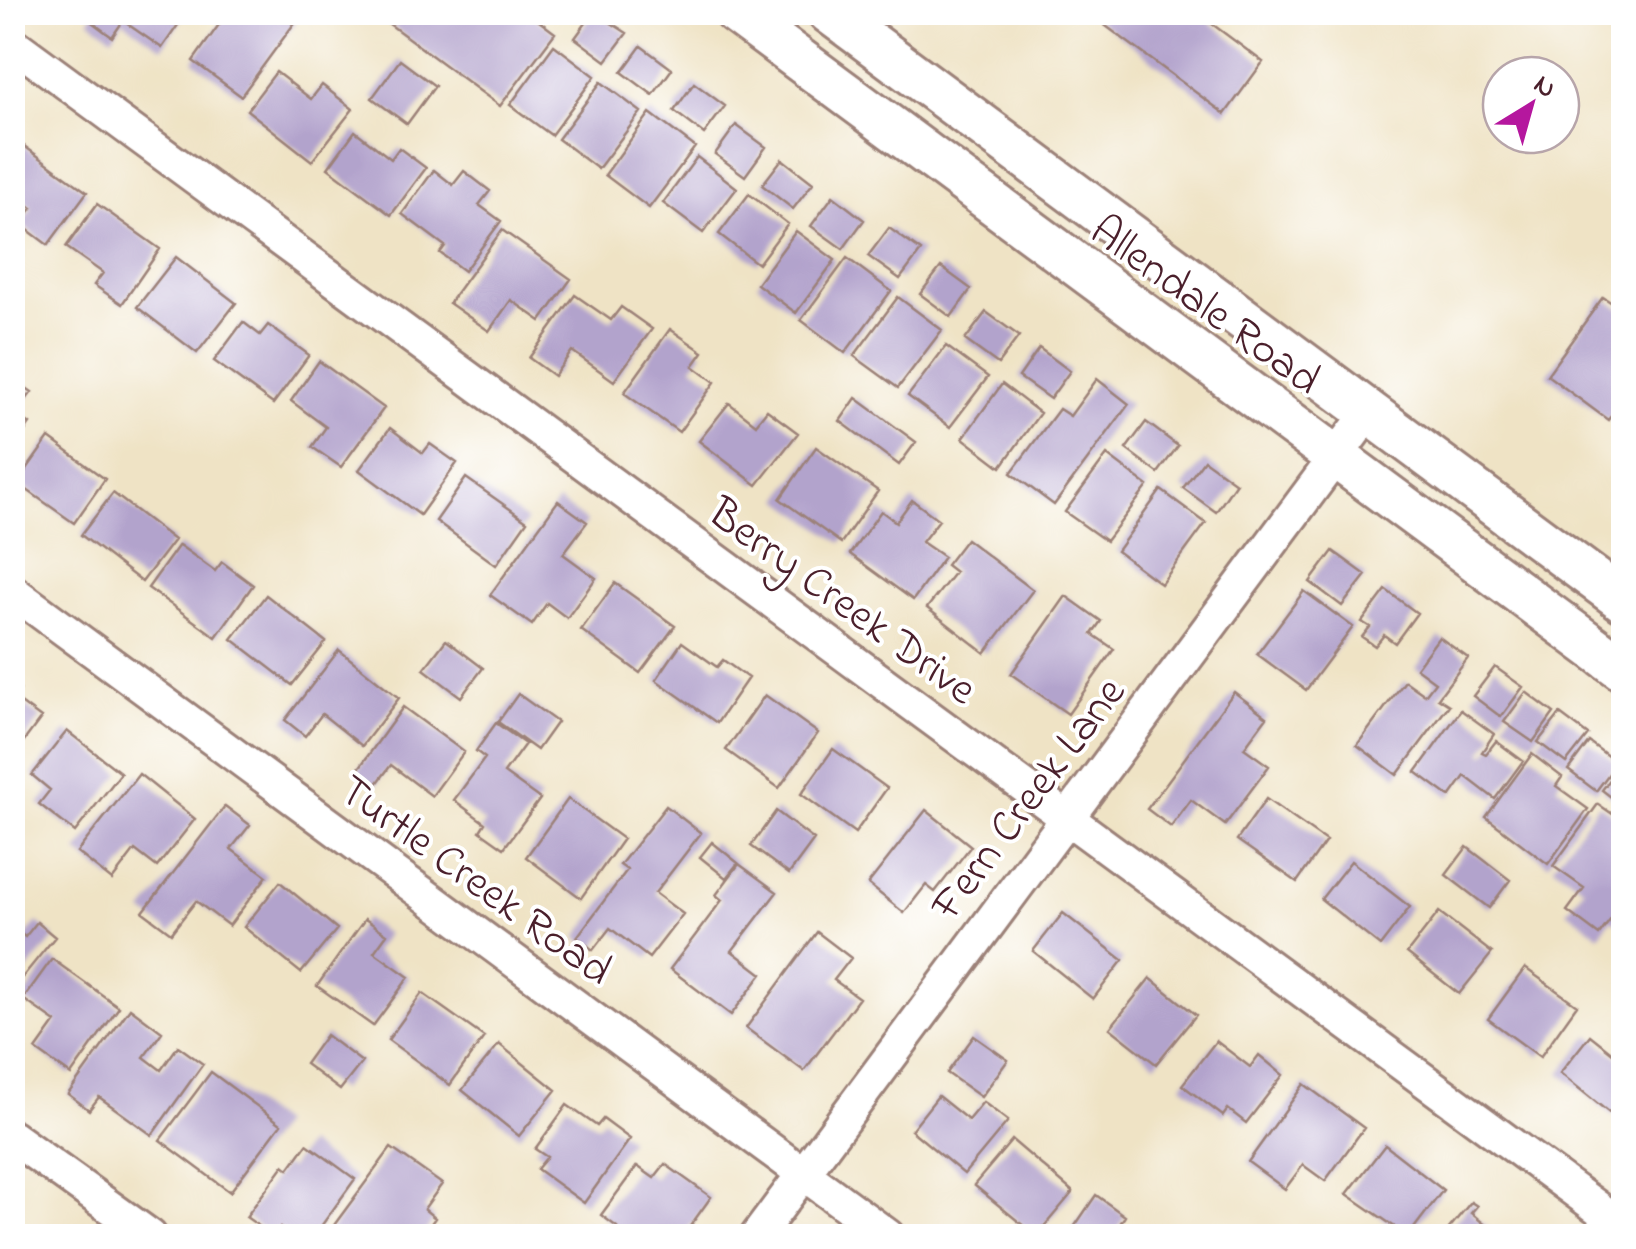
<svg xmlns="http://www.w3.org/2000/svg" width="1636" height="1249" viewBox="0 0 1636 1249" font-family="'Indie Flower',sans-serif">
  <rect width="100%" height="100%" fill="#fff"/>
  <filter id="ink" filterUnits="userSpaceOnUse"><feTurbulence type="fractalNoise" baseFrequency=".01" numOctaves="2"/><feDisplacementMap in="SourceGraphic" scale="20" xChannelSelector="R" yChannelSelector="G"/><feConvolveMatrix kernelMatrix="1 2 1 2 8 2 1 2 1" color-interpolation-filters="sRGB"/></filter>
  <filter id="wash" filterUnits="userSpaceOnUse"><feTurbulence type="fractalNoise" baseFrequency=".0048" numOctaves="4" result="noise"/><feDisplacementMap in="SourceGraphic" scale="40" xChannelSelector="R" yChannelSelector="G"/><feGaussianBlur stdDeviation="2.25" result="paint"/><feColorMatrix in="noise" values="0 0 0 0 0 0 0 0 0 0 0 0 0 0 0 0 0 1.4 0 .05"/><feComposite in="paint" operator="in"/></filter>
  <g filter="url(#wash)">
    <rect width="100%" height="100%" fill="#efe3c5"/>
    <g id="blocks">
      <path fill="#b2a3cc" d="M94,12H187L162,48L123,21L112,37L89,20Z
        M228,12H284L296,21L241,96L193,61Z
        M373,12H527L555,33L500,106Z
        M594,12L627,33L606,61L575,38Z
        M1087,12H1196L1263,62L1225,114Z
        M554,45L595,76L551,135L510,105Z
        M641,46L672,69L653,95L622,72Z
        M400,60L435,86L407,124L372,98Z
        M276,72L311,99L322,85L353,109L312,161L247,110Z
        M601,82L641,112L598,169L558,139Z
        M694,83L725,106L704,134L674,111Z
        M650,113L695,147L649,208L605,175Z
        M736,125L766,147L745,176L715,154Z
        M355,131L391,159L399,148L426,168L391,215L328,168Z
        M20,143L87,192L48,245L20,224L32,208L15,195L12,200V153Z
        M697,157L737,188L703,233L663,203Z
        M782,159L813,183L793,209L762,185Z
        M434,170L453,185L464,171L490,191L479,205L501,221L464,271L440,253L445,246L402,214Z
        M749,194L788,224L758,264L719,234Z
        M833,196L864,220L843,249L811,226Z
        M97,204L160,249L122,304L94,285L103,273L66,247Z
        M889,228L921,251L900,279L868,256Z
        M502,230L571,279L541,321L511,300L489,331L449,303Z
        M796,231L835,260L796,313L757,284Z
        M176,257L236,303L197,353L137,307Z
        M847,258L891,291L845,353L801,320Z
        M941,267L971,289L951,317L920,294Z
        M575,295L611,320L621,307L652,329L614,381L572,351L554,376L529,358Z
        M898,297L942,330L898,388L854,356Z
        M1603,297L1624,311L1620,349L1624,399L1608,420L1547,375Z
        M986,312L1019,336L998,364L965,340Z
        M243,322L260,335L268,325L309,355L273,404L214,361Z
        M670,329L703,352L693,366L715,382L679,432L624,393Z
        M946,346L988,377L950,427L908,396Z
        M1039,348L1070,371L1050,399L1019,377Z
        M319,361L384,408L341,467L312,447L326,427L291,401Z
        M12,378L32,392L16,413L30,424L12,449Z
        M1097,379L1129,404L1054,505L1011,473L1059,409L1070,416Z
        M1002,384L1040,413L1001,467L963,438Z
        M856,398L916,442L899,465L840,421Z
        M729,403L756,424L767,410L798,433L757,485L699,441Z
        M1146,422L1178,446L1158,473L1126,449Z
        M390,428L423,453L430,444L457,463L420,515L359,470Z
        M49,438L105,479L74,523L17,483Z
        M816,447L878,491L841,543L780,499Z
        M1107,455L1148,486L1106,541L1065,512Z
        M1204,460L1236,483L1216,512L1183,488Z
        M466,478L527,521L496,565L436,521Z
        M1161,490L1206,523L1161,584L1117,551Z
        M113,493L174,540L142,582L81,535Z
        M912,500L939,520L922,542L944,557L913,600L850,554L881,511L896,522Z
        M558,501L587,522L563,554L596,578L567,618L547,603L532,625L490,595Z
        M966,539L1033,590L985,653L927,608L955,572L946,565Z
        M179,545L215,571L222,562L253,585L216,637L148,588Z
        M1333,551L1366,575L1342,606L1310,582Z
        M615,583L675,626L640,673L581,630Z
        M1386,590L1417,613L1395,643L1384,635L1375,646L1362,637L1370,627L1362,622Z
        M1304,591L1353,627L1306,690L1257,654Z
        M266,595L326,642L292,685L232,639Z
        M1066,596L1101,621L1092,634L1114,649L1068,714L1011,674Z
        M1439,637L1468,658L1438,698L1449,705L1397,775L1357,745L1405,681L1425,695L1435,682L1416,668Z
        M446,640L483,668L461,697L424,669Z
        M682,642L717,667L723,660L748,678L717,723L656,680Z
        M339,650L399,698L362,746L322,714L305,736L285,720Z
        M1495,667L1523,687L1501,717L1473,696Z
        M12,684L20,690L14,698L41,718L12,757Z
        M1234,692L1267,717L1244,748L1269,766L1225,825L1191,800L1171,827L1147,809Z
        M1526,692L1554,713L1533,742L1504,722Z
        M518,694L557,722L537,750L498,722Z
        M765,695L818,733L779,788L726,750Z
        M403,707L464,752L432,796L391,765L376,785L357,771Z
        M1461,710L1494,734L1482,752L1486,754L1496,741L1523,761L1495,799L1465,776L1450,797L1416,772Z
        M1560,714L1588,735L1566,763L1538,742Z
        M496,723L525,744L504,773L540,799L504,848L480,831L485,823L454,800L485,758L476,751Z
        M67,731L121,773L75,832L39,804L50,790L32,775Z
        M1589,742L1617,763L1596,791L1568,770Z
        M833,749L887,788L855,833L801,794Z
        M1532,754L1562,777L1556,786L1588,809L1548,864L1486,817Z
        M1624,761V807L1602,790Z
        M139,774L195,819L157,867L135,850L112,880L77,852Z
        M568,799L623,839L581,898L526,857Z
        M1266,799L1326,841L1297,882L1237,840Z
        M1598,804L1624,822V928L1611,919L1599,935L1567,911L1584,888L1553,866Z
        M225,806L250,825L231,849L267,876L229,926L196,901L171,933L143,912Z
        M666,806L701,833L655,893L683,914L649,958L610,928L593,950L577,937L627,870L620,865Z
        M926,810L971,846L935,892L926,885L904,913L868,884Z
        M776,811L814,840L789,874L751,846Z
        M712,842L738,863L726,878L700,857Z
        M1467,847L1510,880L1489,908L1446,875Z
        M1351,861L1410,907L1380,946L1321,899Z
        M739,864L777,892L732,951L762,974L731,1015L670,969L722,900L716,895Z
        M280,882L337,929L301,973L244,927Z
        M1439,912L1492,953L1459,994L1407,953Z
        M1063,913L1123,960L1093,999L1033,951Z
        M365,919L387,934L374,952L409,977L373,1026L317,986Z
        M37,922L55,937L12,990V927L25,937Z
        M817,932L851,958L834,980L859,998L804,1071L746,1028Z
        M52,959L119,1007L71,1075L36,1050L56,1022L23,999Z
        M1525,968L1577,1005L1540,1057L1488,1019Z
        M1150,978L1196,1015L1156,1064L1110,1028Z
        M422,993L484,1037L450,1085L388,1040Z
        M130,1008L162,1032L144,1057L161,1070L178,1046L203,1064L152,1135L99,1097L89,1110L68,1094Z
        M326,1035L362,1062L340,1090L305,1064Z
        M1590,1035L1624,1062V1103L1613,1116L1560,1073Z
        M974,1036L1008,1060L981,1097L947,1073Z
        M1216,1041L1250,1067L1259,1055L1283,1075L1246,1123L1228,1109L1223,1116L1182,1085Z
        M499,1044L556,1090L519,1136L462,1090Z
        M211,1072L281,1124L230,1192L160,1140Z
        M1304,1084L1364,1128L1325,1181L1303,1165L1285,1189L1248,1162Z
        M938,1096L968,1120L983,1102L1008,1121L964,1174L911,1130Z
        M567,1105L597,1126L603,1119L630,1139L584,1203L537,1169L547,1157L535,1149Z
        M1012,1140L1073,1192L1036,1236L974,1185Z
        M307,1144L355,1179L314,1236H291L280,1228L273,1236L246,1217L284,1165L289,1169Z
        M1385,1145L1443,1190L1408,1236L1347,1194Z
        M391,1148L442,1184L424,1209L435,1218L422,1236H326Z
        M665,1164L711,1197L683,1236H610L617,1227L601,1215L637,1166L654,1178Z
        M1096,1195L1125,1216L1116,1230L1125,1236H1068Z
        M1471,1202L1477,1206L1471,1213L1499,1236H1443Z"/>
    </g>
  </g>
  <g filter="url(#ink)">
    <use href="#blocks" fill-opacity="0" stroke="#9c8178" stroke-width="2.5"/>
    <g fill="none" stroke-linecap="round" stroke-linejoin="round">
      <g stroke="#9c8178" stroke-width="38">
        <path id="minor" d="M12,43L1624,1227
          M12,591L888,1236
          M12,1137L150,1236
          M757,1236L1369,412"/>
      </g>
      <g stroke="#9c8178" stroke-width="48">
        <path id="major" d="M735,12L1624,670
          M829,12L1624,601"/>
      </g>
      <use href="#minor" stroke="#fff" stroke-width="32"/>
      <use href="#major" stroke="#fff" stroke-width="42"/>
    </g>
  </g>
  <g text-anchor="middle" stroke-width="8" stroke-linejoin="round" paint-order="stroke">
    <g font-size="45" fill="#4a1f2b" stroke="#fff">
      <text transform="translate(1207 303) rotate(36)" y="16">Allendale Road</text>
      <text transform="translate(844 599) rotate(36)" y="16">Berry Creek Drive</text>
      <text transform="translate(1026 797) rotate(-53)" y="16">Fern Creek Lane</text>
      <text transform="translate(477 878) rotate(36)" y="16">Turtle Creek Road</text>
    </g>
  </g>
  <rect width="1636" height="1249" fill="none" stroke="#fff" stroke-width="50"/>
  <g transform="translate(1531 105) rotate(37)"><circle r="48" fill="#ffffff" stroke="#b7a5aa" stroke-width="2.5"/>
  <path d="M0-8L18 38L0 25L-18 38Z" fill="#b5179e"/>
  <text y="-15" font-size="28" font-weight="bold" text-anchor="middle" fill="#4a1f2b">N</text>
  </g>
</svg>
